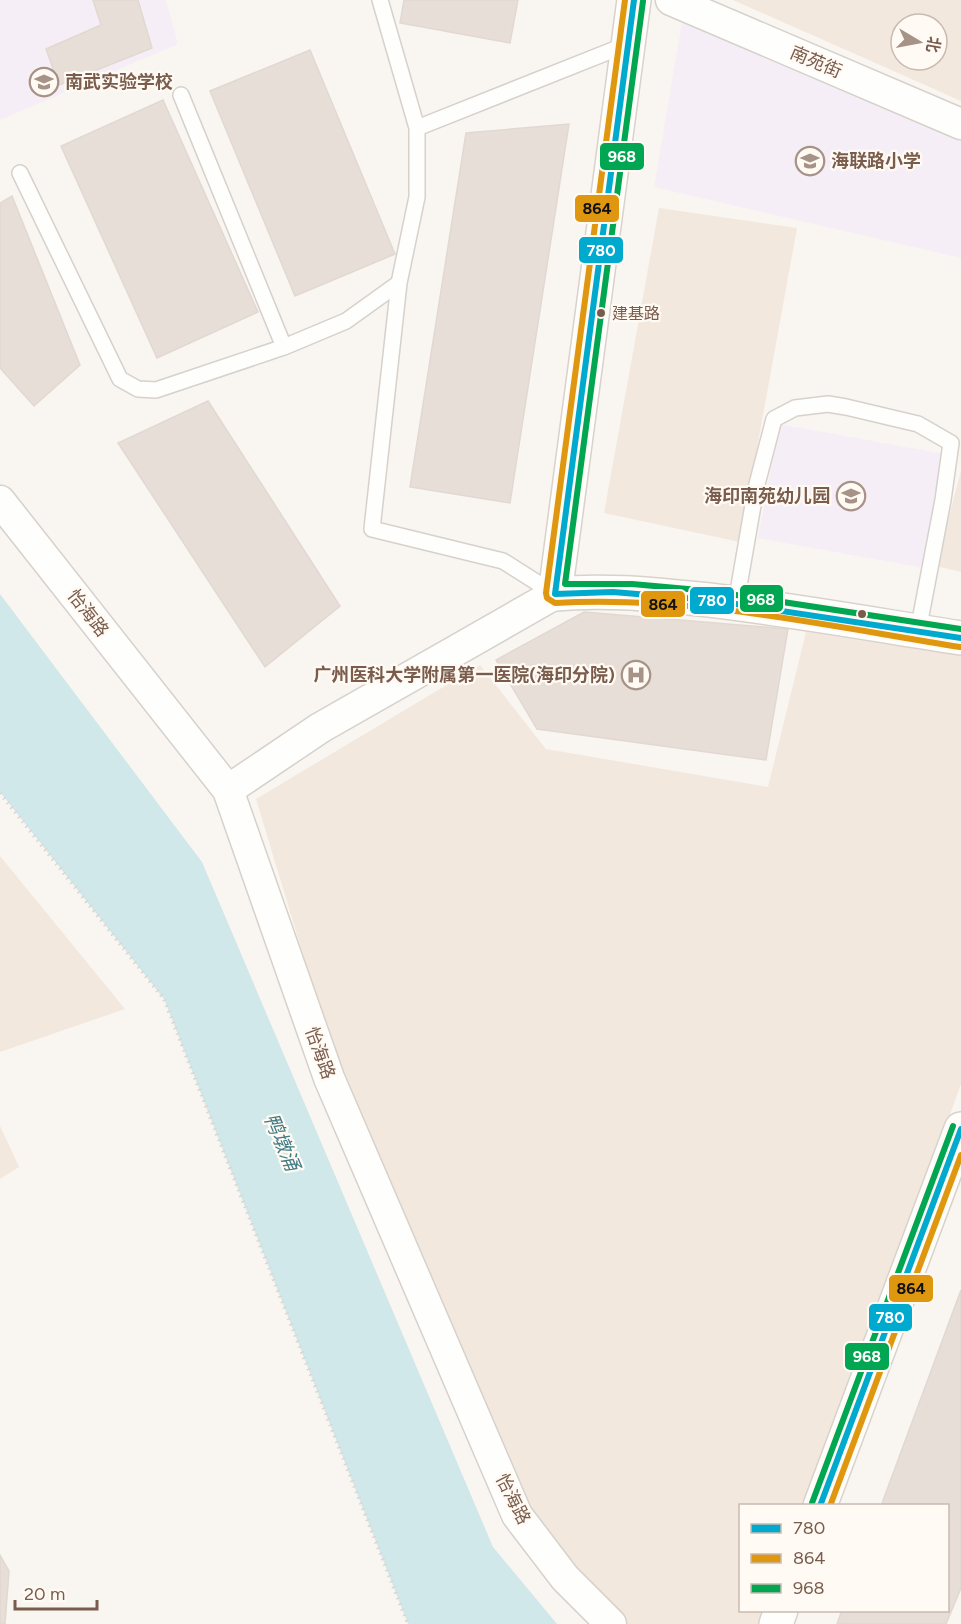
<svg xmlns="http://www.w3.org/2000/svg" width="961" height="1624" viewBox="0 0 961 1624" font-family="Figtree,'Noto Sans SC',sans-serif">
  <rect width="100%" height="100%" fill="#f9f5f0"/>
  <path fill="#f2e8de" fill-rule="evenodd" d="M733,0H961V101ZM901,24H937V60H901Z
    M659,208L797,228L740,542L604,513Z
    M961,471V572L936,566Z
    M806,632L961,656V1084L810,1505L740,1506V1610L772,1611L768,1624H620L522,1509L334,1057L256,799L480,665L546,749L768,787Z
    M0,856L125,1009L0,1052Z
    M0,1126L19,1167L0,1179Z"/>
  <path fill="#f6eef6" d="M0,0H166L178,44L0,120Z
    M682,22L961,136V258L654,187Z
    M779,424L944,454L924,568L758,538Z"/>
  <path fill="#d0e8ea" d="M0,594L202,862L493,1547L557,1624H408L164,999L0,792Z"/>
  <path fill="#e6ded7" stroke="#e2d8d2" stroke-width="1.5" d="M93,0H138L152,48L59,85L46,49L101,25Z
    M404,0H518L510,43L400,23Z
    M310,50L395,254L295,296L210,91Z
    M163,100L258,312L157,358L61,146Z
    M569,124L510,503L410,487L466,133Z
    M12,196L80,365L34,406L0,368V203Z
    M208,401L340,606L265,667L118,443Z
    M584,612L788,629L766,760L537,729L496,660Z
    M961,1290V1588L946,1624H837L842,1610H948V1506H881Z
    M0,1555L9,1571L5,1624H0Z"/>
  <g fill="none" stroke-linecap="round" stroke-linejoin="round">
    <g stroke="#d7d1cb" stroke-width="18">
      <path id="lane" d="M380,0L417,128
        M181,95L284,347
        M20,173L120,379L138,389L156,390L284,347L346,321L399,283L417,197V128L628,44
        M399,283L372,529L503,561L555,594
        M736,603L756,488L774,419L795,408L828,404L846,407L918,424L951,443L943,500L918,631"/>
    </g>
    <g stroke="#d7d1cb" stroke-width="33">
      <path id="street" d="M671,0L961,124
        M0,501L228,790L329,1078L517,1515L565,1578L611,1624
        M228,790L320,728L555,594"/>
    </g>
    <g stroke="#d9d2cb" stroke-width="36">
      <path id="secondary" d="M634,0L555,594C607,589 657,595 709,600C794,610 877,625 961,638
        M820,1506L961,1129
        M776,1624L781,1610"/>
    </g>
    <path stroke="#dcd5d0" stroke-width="4" stroke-dasharray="1.5 4.5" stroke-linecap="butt" d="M0,793L164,999L408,1624"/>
    <use href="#lane" stroke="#fefefd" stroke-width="15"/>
    <use href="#street" stroke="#fefefd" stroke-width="30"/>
    <use href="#secondary" stroke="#fefefd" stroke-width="33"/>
    <g stroke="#fffaf3" stroke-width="10">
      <path id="bus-1" d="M634,0L555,594L613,592L709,600L961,638
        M820,1506L961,1129"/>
    </g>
    <g stroke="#fffaf3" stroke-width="10">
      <path id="bus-2" d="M625,0L546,593L547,598L555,603C690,595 827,626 960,647
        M830,1506L961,1155"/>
    </g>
    <g stroke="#fffaf3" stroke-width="10">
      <path id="bus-3" d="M643,1L565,584H632L710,591L961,629
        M812,1503L953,1126"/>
    </g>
    <use href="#bus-1" stroke="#00a9ce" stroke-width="6"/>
    <use href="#bus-2" stroke="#de970f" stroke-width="6"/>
    <use href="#bus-3" stroke="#00a651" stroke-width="6"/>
  </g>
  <defs>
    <g id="school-ring" transform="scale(1.5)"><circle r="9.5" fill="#fffaf3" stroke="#a69286" stroke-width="1.5"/><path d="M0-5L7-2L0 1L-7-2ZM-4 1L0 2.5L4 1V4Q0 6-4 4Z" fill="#a69286"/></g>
    <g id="hospital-ring" transform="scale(1.5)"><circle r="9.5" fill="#fffaf3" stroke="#a69286" stroke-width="1.5"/><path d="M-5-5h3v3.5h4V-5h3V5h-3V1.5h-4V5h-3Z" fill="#a69286"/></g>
  </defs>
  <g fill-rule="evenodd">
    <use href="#school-ring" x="44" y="82"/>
    <use href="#school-ring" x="810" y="161"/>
    <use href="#school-ring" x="851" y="496"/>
    <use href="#hospital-ring" x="636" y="675"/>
  </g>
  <g fill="#7a5c4d" stroke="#fffaf3" stroke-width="2">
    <circle cx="601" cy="313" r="5"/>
    <circle cx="862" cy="614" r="5"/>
  </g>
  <g text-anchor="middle" stroke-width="4.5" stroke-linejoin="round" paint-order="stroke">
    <g font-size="16" fill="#7a5c4d" stroke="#fffaf3" text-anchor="start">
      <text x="612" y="319">建基路</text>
    </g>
    <g font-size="18" fill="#7a5c4d" stroke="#fffaf3">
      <text transform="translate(816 62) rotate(23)" y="6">南苑街</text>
      <text transform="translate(88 613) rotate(52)" y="6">怡海路</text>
      <text transform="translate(320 1053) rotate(70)" y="6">怡海路</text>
      <text transform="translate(513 1499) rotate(63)" y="6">怡海路</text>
    </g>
    <g font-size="18" font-weight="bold" fill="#7a5c4d" stroke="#fffaf3" text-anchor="start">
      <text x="65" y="88">南武实验学校</text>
      <text x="831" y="167">海联路小学</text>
      <text x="830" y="502" text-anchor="end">海印南苑幼儿园</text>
      <text x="615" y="681" text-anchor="end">广州医科大学附属第一医院(海印分院)</text>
    </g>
    <g font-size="20" font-style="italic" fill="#437c86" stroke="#fffaf3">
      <text transform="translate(282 1142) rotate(67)" y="7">鸭墩涌</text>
    </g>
  </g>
  <g stroke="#fffaf3" stroke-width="2">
    <rect x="599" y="142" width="46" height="29" rx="6" fill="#00a651"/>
    <rect x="574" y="194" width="46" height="29" rx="6" fill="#de970f"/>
    <rect x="578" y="236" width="46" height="28" rx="6" fill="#00a9ce"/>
    <rect x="739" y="584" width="45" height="29" rx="6" fill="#00a651"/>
    <rect x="689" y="586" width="46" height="29" rx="6" fill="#00a9ce"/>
    <rect x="640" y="590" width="46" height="28" rx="6" fill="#de970f"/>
    <rect x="888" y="1274" width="46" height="29" rx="6" fill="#de970f"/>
    <rect x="868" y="1303" width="45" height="29" rx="6" fill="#00a9ce"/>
    <rect x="844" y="1342" width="46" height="29" rx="6" fill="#00a651"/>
  </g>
  <g font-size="16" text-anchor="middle" font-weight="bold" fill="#fff">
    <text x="622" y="162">968</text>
    <text x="601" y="256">780</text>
    <text x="761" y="605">968</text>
    <text x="712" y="606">780</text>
    <text x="890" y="1323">780</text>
    <text x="867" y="1362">968</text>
  </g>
  <g font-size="16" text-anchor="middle" font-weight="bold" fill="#111">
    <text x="597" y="214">864</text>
    <text x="663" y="610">864</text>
    <text x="911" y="1294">864</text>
  </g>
  <rect x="739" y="1504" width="210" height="108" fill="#fffaf3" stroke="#cabbb1" stroke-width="1.5"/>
  <rect x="751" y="1524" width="30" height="9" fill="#00a9ce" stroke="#cabbb1" stroke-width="1.5"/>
  <text x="793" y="1534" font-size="18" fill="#7a5c4d">780</text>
  <rect x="751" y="1554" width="30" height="9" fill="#de970f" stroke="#cabbb1" stroke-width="1.5"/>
  <text x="793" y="1564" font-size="18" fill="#7a5c4d">864</text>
  <rect x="751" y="1584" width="30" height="9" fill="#00a651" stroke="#cabbb1" stroke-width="1.5"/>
  <text x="793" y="1594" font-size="18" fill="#7a5c4d">968</text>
  <g transform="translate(919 42) rotate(100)"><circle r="28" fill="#fffaf3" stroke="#cabbb1" stroke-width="1.5"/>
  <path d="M0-4.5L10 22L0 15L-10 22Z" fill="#a69286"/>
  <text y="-9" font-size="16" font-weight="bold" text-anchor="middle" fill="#7a5c4d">北</text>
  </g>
  <path d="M15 1600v9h82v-9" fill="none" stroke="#7a5c4d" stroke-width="3"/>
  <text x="24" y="1600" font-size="18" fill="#7a5c4d" stroke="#fffaf3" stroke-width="4.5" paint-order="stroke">20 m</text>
</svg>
